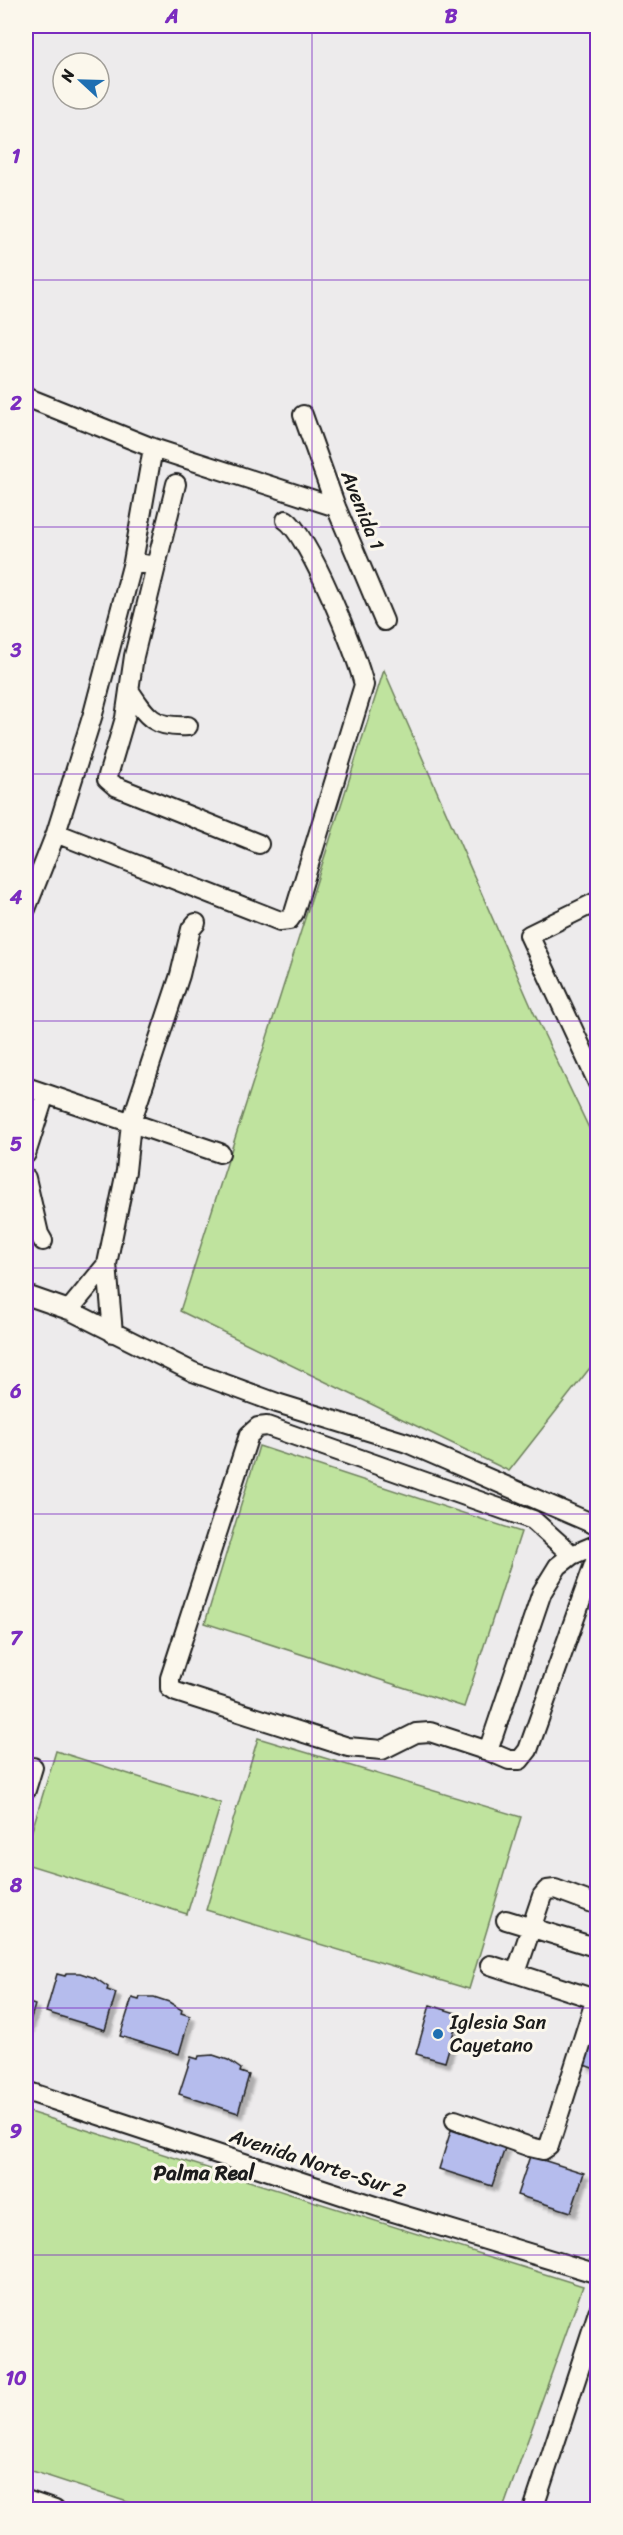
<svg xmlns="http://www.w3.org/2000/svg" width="623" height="2535" viewBox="0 0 623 2535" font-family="Sriracha,sans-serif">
  <defs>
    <filter id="shadow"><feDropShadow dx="5" dy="5" stdDeviation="1.5" flood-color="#0004"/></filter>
  </defs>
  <rect width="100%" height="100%" fill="#edebec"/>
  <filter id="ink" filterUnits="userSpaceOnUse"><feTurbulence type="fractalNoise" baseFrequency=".0167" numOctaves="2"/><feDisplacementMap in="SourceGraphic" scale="12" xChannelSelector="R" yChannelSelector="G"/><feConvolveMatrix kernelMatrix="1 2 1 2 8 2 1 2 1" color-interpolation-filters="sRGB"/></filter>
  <g filter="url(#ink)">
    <path fill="#bfe39e" stroke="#6e805d" stroke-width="1.5" d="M384,670L533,1011L597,1145V1359L509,1471L180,1311Z
      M259,1446L521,1532L464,1707L205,1623Z
      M258,1738L521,1817L469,1989L206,1910Z
      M56,1751L221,1803L187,1914L26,1864V1850Z
      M26,2111L583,2286L503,2509H149L26,2469Z"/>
    <path fill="#b5bced" stroke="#1c1c1c" stroke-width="1.5" filter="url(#shadow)" d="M66,1973H80L95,1978L108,1987L107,1990L116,1993L105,2030L46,2012L57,1974L65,1976Z
      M140,1997H154L169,2002L182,2010L181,2013L190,2016L179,2054L120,2036L132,1998L139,2000Z
      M26,2002L35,2005L26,2034Z
      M430,2005L459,2014L445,2062L416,2054Z
      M598,2027V2070L584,2065Z
      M213,2055L228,2060L241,2069L240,2072L249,2075L238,2113L179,2094L191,2057L198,2059L199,2056Z
      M451,2130L505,2148L492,2186L439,2169Z
      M530,2156L584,2173L571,2212L517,2195Z"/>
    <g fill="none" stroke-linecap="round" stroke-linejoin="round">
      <g stroke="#1c1c1c" stroke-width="22">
        <path id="minor" d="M26,397L153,448L133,562L93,714L56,833L26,909
          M303,415L336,507L384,621
          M153,448L336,507
          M133,562L156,566L134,656L125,718L107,779L115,786L259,844
          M156,566L176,484
          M129,690C147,717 153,728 188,726
          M56,833L280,921L289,920L294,913L364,685C357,654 309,536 286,520
          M598,901L529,935L598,1083
          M26,1087L220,1153
          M26,1154L45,1094
          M26,1178L39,1234L43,1241
          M26,1295L69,1310L193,1372L277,1403L407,1443L598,1526
          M69,1310L107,1264
          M113,1333L107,1264L126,1171L131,1123L180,975L191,929L196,923
          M572,1555L533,1520L267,1426L258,1427L249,1435L170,1678V1688L176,1692L348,1747L382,1750L416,1733L430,1732L488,1751L542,1592L558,1566L572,1555L598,1544
          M488,1751L509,1760H520L528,1750L598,1553
          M26,1790L33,1767
          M506,1920L598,1948
          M490,1965L595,1999
          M516,1973L542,1896L547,1890L555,1889L598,1905
          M26,2091L393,2212L598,2274
          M455,2120L530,2147L543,2150L549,2146L598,1992
          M26,2500L55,2510
          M533,2510L598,2312"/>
      </g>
      <use href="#minor" stroke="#fbf7ec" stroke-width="18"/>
    </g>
  </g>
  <path fill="none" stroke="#7b2cbf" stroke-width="1.5" stroke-opacity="0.55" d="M312,26V2510M26,280H598M26,527H598M26,774H598M26,1021H598M26,1268H598M26,1514H598M26,1761H598M26,2008H598M26,2255H598"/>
  <circle fill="#1f6fb2" stroke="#fbf7ec" stroke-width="2" cx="438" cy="2034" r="6"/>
  <g text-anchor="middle" stroke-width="6" stroke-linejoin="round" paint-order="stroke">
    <g font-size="20" fill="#1c1c1c" stroke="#fbf7ec">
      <text transform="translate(363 510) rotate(68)" y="7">Avenida 1</text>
      <text transform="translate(318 2163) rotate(18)" y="7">Avenida Norte-Sur 2</text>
    </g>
    <g font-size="20" fill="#1c1c1c" stroke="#fbf7ec" text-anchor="start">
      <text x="450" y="2029">Iglesia San<tspan x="450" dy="23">Cayetano</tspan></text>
    </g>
    <g font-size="21" font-weight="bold" fill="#1c1c1c" stroke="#fbf7ec">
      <text x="204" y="2180">Palma Real</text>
    </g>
  </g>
  <rect width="623" height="2535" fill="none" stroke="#fbf7ec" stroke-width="66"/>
  <g transform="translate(81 81) rotate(292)"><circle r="28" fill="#fbf7ec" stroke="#a29f99" stroke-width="1.5"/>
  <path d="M0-4.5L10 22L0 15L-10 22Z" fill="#1f6fb2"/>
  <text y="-9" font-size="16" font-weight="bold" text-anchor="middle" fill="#1c1c1c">N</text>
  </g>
  <rect x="33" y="33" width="557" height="2469" fill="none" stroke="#7b2cbf" stroke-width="2"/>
  <g font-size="20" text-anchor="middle" font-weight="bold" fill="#7b2cbf">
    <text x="172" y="23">A</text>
    <text x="451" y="23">B</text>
    <text x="16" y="163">1</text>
    <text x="16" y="410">2</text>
    <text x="16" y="657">3</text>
    <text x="16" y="904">4</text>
    <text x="16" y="1151">5</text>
    <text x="16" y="1398">6</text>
    <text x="16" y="1645">7</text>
    <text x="16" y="1892">8</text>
    <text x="16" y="2138">9</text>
    <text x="16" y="2385">10</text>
  </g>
</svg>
